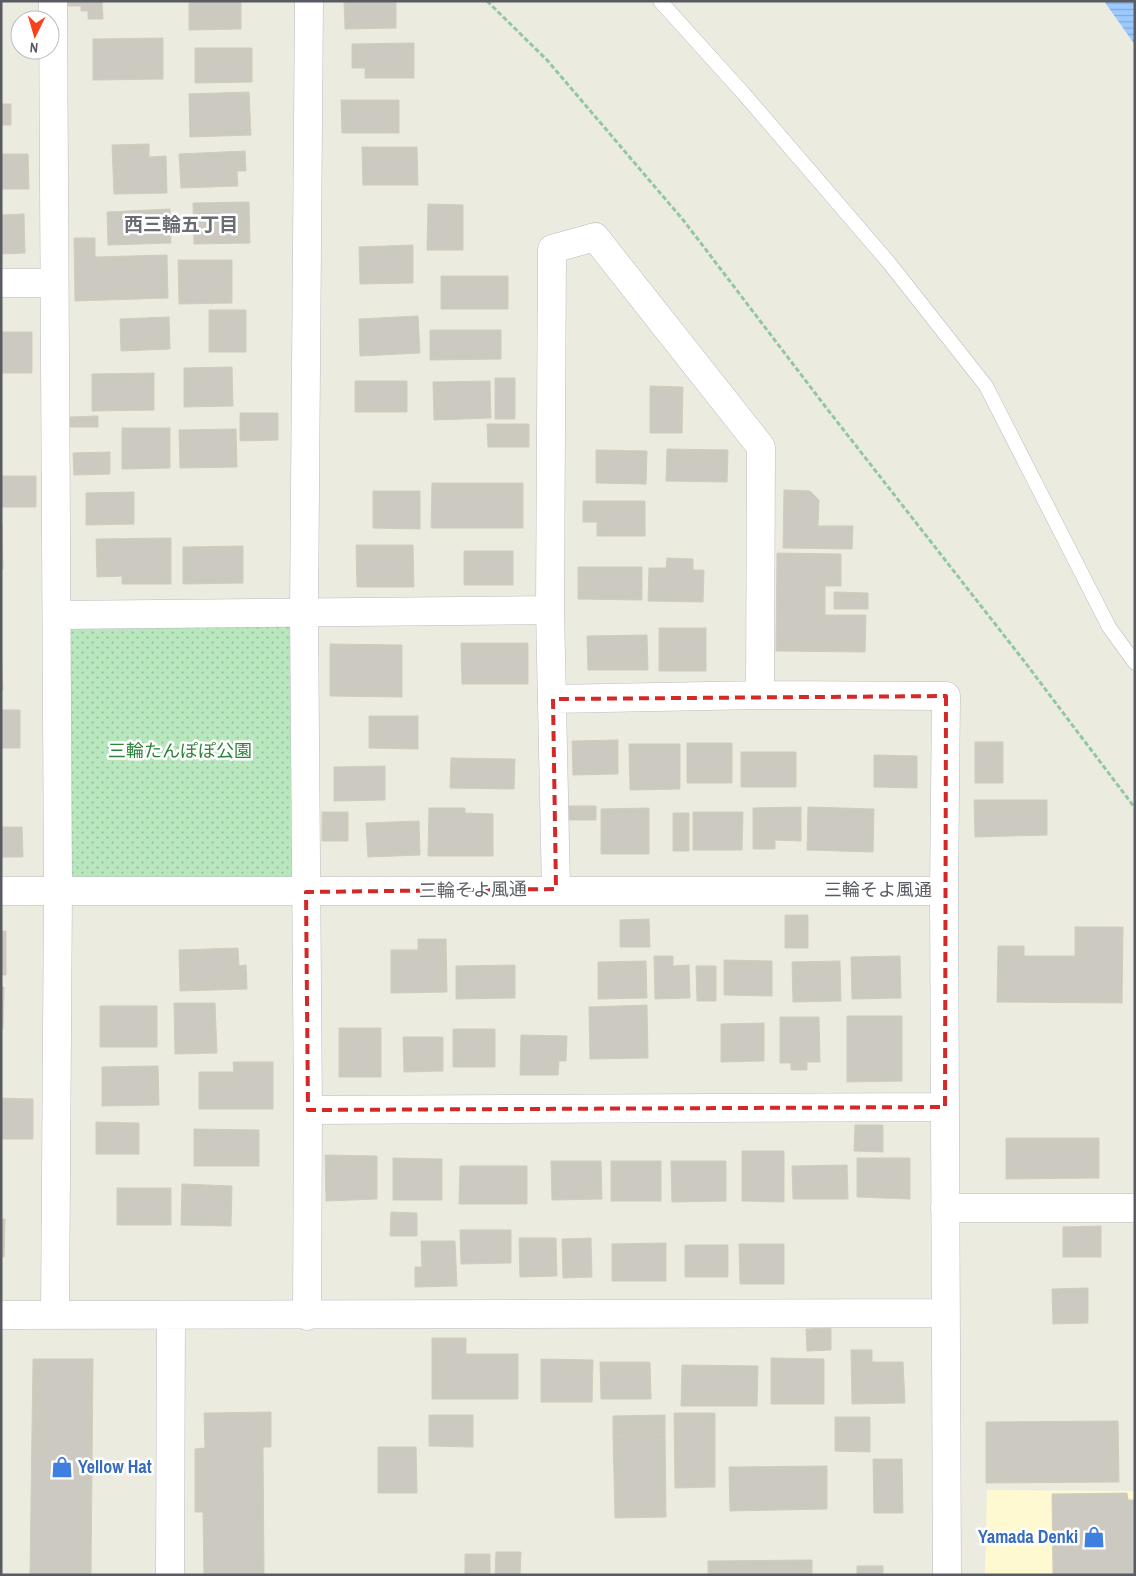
<svg xmlns="http://www.w3.org/2000/svg" width="1136" height="1576" viewBox="0 0 1136 1576" font-family="'Archivo Narrow','Noto Sans JP',sans-serif">
  <defs>
    <pattern id="park-dots" width="8" height="8" patternUnits="userSpaceOnUse" patternTransform="scale(1.25)"><rect width="8" height="8" fill="#b9e7bd"/><path d="M2 2h.1M6 6h.1" fill="none" stroke="#99be9d" stroke-width="1.8" stroke-linecap="round"/></pattern>
    <pattern id="water-rules" width="6" height="5" patternUnits="userSpaceOnUse" patternTransform="scale(1.25)"><rect width="6" height="5" fill="#9ccaff"/><path d="M0 2.5h6" fill="none" stroke="#82a7d2"/></pattern>
  </defs>
  <rect width="100%" height="100%" fill="#ecebdf"/>
  <path fill="#fff9d1" d="M987,1490L1135,1491V1575H985Z"/>
  <path fill="url(#park-dots)" d="M291,624L293,879L68,877L70,626Z"/>
  <path fill="url(#water-rules)" d="M1104,1H1135V45Z"/>
  <path fill="#ccc9c0" stroke="#d1cdbd" d="M68,1H102L103,19H88V11H81V6H68Z
    M189,1H241V29L189,30Z
    M344,1H396V28L345,29Z
    M163,38V79L93,80V39Z
    M414,43V78H365V68H352V44Z
    M195,48H252V82L195,83Z
    M249,92L251,135L190,137L189,94Z
    M341,100H399V133H342Z
    M1,104H11V125H1Z
    M149,144V157L166,156L167,193L114,194L112,145Z
    M362,147H417L418,185H363Z
    M245,151L246,171H237L238,186L181,188L179,154Z
    M1,154H28L29,189H1Z
    M249,202L250,243L194,244L193,203Z
    M428,204L463,205V250H427Z
    M170,209L171,243L108,245L107,212Z
    M24,214L25,253L1,254V215Z
    M74,238H95V257L167,255L168,298L75,301Z
    M413,245V283L360,284L359,247Z
    M178,260H232V303L179,304Z
    M441,276H508V309H441Z
    M209,310H246V352H209Z
    M418,316L420,353L360,356L359,319Z
    M169,317L170,349L121,351L120,319Z
    M430,330H501V359L430,360Z
    M1,332H32V373H1Z
    M232,367L233,406L184,407V368Z
    M154,373V410L92,411V374Z
    M495,378H515V419H495Z
    M355,381H407V412H355Z
    M490,381L491,418L434,420L433,382Z
    M650,386L683,387L682,433H650Z
    M240,413H278V440L240,441Z
    M98,416V427H69V417Z
    M487,424H529V447H488Z
    M122,428H170V468L122,469Z
    M236,429L237,467L180,468L179,430Z
    M667,449L728,450L727,482L666,481Z
    M596,450L647,451L646,484L596,483Z
    M110,452V474L74,475L73,453Z
    M2,476H36V507H2Z
    M432,483H523V528H431Z
    M784,490L810,491L819,500L818,526H853L852,549L783,548Z
    M373,491H420V529L373,528Z
    M134,492V524L86,525V493Z
    M583,501H645V536H597V522H583Z
    M1,524H2L3,569H1Z
    M171,538V584H122V576L97,577L96,539Z
    M356,545H413L414,587H357Z
    M243,546V583L183,584V547Z
    M464,551H513V585H464Z
    M777,553L841,554V586H825V615H866L865,652L776,651Z
    M667,558L693,559V570H704L703,602L648,601L649,568H666Z
    M578,567H642V600L578,599Z
    M834,592L868,593V609H834Z
    M659,628H706V671H659Z
    M647,635L648,670H588L587,636Z
    M461,643H528V684H462Z
    M330,644L402,645V697L330,696Z
    M1,648L3,690H1Z
    M1,710H20V748H1Z
    M369,716H418V749L369,748Z
    M618,740V774L573,775L572,741Z
    M975,742H1003V783H975Z
    M687,743H732V783H687Z
    M629,744H680V789L630,790Z
    M741,752H796V787H741Z
    M874,755L917,756V788L874,787Z
    M451,758L515,759L514,789L450,788Z
    M385,766V800L334,801V767Z
    M974,800H1047V835L975,837Z
    M568,806H596V820H568Z
    M801,807V841L775,840V849H753V808Z
    M808,807L874,809L873,852L807,850Z
    M429,808H465V813L493,814V856H428Z
    M649,808V854H601V809Z
    M322,812H348V841H322Z
    M693,812H743L742,850H693Z
    M673,813H689V851H673Z
    M419,821L420,855L368,857L366,823Z
    M1,827H22L23,857H1Z
    M785,915H808V948H785Z
    M649,919L650,947H620V920Z
    M1075,927H1123L1122,1003L997,1002L998,946H1024V956H1075Z
    M1,931H6V975H1Z
    M418,939H446L447,992L391,993V950H418Z
    M238,948L239,966L246,965L247,989L180,991L179,950Z
    M654,956H673V966L689,965L690,998L655,999Z
    M900,956L901,998L852,999L851,957Z
    M724,960L772,961V996L724,995Z
    M646,961L647,998L598,999V962Z
    M840,961L841,1001L793,1002L792,962Z
    M515,965V998L456,999V966Z
    M696,966H716V1001H697Z
    M1,987H4L3,1029H1Z
    M174,1003H215L217,1053L175,1054Z
    M647,1005L648,1058L590,1059L589,1007Z
    M100,1006H157V1047H100Z
    M847,1016H902V1081L847,1082Z
    M780,1017H819L820,1062H807V1070H791V1063H780Z
    M764,1023V1061L721,1062V1024Z
    M339,1028H381V1077H339Z
    M453,1029H495V1067H453Z
    M521,1035L567,1036L566,1061H559L558,1075H520Z
    M403,1037H443V1071L404,1072Z
    M233,1062H273V1109H199V1072H234Z
    M158,1066L159,1105L102,1106V1067Z
    M1,1098L33,1099V1139H1Z
    M96,1122L139,1123V1154H96Z
    M855,1125H883V1152L854,1151Z
    M194,1129L259,1130V1166H194Z
    M1006,1138H1099V1178L1006,1179Z
    M742,1151H784V1202L742,1201Z
    M325,1155L377,1156V1199L326,1201Z
    M393,1158L442,1159V1200H393Z
    M857,1158H910V1199L857,1197Z
    M551,1161H601L602,1199L552,1200Z
    M611,1161H661V1201H611Z
    M671,1161H726V1201L672,1202Z
    M847,1165L848,1199H793L792,1166Z
    M460,1166H527V1204H459Z
    M182,1184L232,1186L231,1226L181,1225Z
    M117,1188H171V1225H117Z
    M391,1212L417,1213V1236H390Z
    M1,1219H5L4,1257H1Z
    M1101,1226V1257H1063V1227Z
    M460,1230H511V1263L461,1264Z
    M519,1238H556L557,1276L520,1277Z
    M591,1238L592,1277L563,1278L562,1239Z
    M421,1241H455L457,1286L415,1287V1267H422Z
    M666,1243V1281H612V1244Z
    M739,1244H784V1284H740Z
    M685,1245H728V1277H685Z
    M1088,1288V1323L1053,1324L1052,1289Z
    M831,1328V1350L807,1351L806,1329Z
    M432,1338H466V1354H518V1399H432Z
    M851,1350H872V1362H903L905,1403L852,1404Z
    M771,1358L824,1359V1404H771Z
    M33,1359H93L91,1575H30Z
    M541,1359L593,1360L592,1402H541Z
    M600,1362H650L651,1399H601Z
    M682,1365L758,1366L757,1406H681Z
    M271,1412V1447H263L264,1575H204L203,1512H195V1449L205,1448L204,1413Z
    M674,1413H715V1487L675,1488Z
    M429,1415H473V1447L429,1446Z
    M665,1415V1435L613,1436V1416Z
    M835,1417H870V1452L835,1451Z
    M1118,1421L1119,1482L986,1483V1422Z
    M665,1435L666,1517L615,1518L613,1436Z
    M378,1447H416L417,1493H378Z
    M873,1459H902L903,1513H874Z
    M827,1466V1509L730,1511L729,1467Z
    M1127,1493L1128,1500H1135V1575H1053L1052,1494Z
    M496,1552H521L520,1575H495Z
    M465,1554H490V1575H465Z
    M812,1560V1575H708V1561Z
    M857,1566H883V1575H857Z"/>
  <g fill="none" stroke-linecap="round" stroke-linejoin="round">
    <g stroke="#babcc2" stroke-width="15">
      <path id="service" d="M660,1L744,94L890,264L986,386L1109,627L1135,663"/>
    </g>
    <g stroke="#babcc2" stroke-width="29">
      <path id="minor" d="M53,1L58,891L55,1315
        M1,283H54
        M57,615L550,610
        M553,699L760,695L946,696L944,891L947,1575
        M556,889L550,610L552,249L595,237L761,447L760,695
        M1,891C316,891 630,890 944,891
        M308,1110L945,1107
        M945,1208H1135
        M1,1315L945,1313
        M307,1316L308,1110L304,612L309,1
        M170,1575L171,1315"/>
    </g>
    <path stroke="#92c7a6" stroke-width="3" stroke-dasharray="5 2.5" stroke-linecap="butt" d="M487,1L547,60L684,221L828,410L1024,661L1135,808"/>
    <use href="#service" stroke="#fff" stroke-width="14"/>
    <use href="#minor" stroke="#fff" stroke-width="28"/>
  </g>
  <path fill="none" stroke="#d62828" stroke-width="4" stroke-dasharray="10 6" stroke-linejoin="round" d="M946,696L945,1107L308,1110L306,892L556,889L553,699Z"/>
  <defs>
    <g id="shop-bare" transform="scale(1.725)"><path d="M-5-2.5h2.3a2.7 3.5 0 0 1 5.4 0H5L5.5 6h-11ZM-1.5-2.5h3a1.5 2.3 0 0 0-3 0Z" fill="#3f7fe0" stroke="#fff" stroke-width="2.5" paint-order="stroke"/></g>
  </defs>
  <g fill-rule="evenodd">
    <use href="#shop-bare" x="62" y="1467"/>
    <use href="#shop-bare" x="1094" y="1537"/>
  </g>
  <g text-anchor="middle" stroke-width="5" stroke-linejoin="round" paint-order="stroke">
    <g font-size="18" fill="#2e833a" stroke="#fff">
      <text x="180" y="757">三輪たんぽぽ公園</text>
    </g>
    <g font-size="18" fill="#585b61" stroke="#fff">
      <text transform="translate(473 890) rotate(-1)" y="6">三輪そよ風通</text>
      <text x="878" y="896">三輪そよ風通</text>
    </g>
    <g font-size="18" font-weight="bold" fill="#366cbe" stroke="#fff" text-anchor="start">
      <text x="78" y="1473">Yellow Hat</text>
      <text x="1078" y="1543" text-anchor="end">Yamada Denki</text>
    </g>
    <g font-size="19" font-weight="bold" fill="#696d73" stroke="#fff">
      <text x="181" y="231">西三輪五丁目</text>
    </g>
  </g>
  <rect width="1136" height="1576" fill="none" stroke="#585b61" stroke-width="5"/>
  <g transform="translate(35 35) rotate(185)"><circle r="24" fill="#ffffff" stroke="#bcbdc0"/>
  <path d="M0-4L9 19L0 12L-9 19Z" fill="#f4431d"/>
  <text y="-8" font-size="14" font-weight="bold" text-anchor="middle" fill="#585b61">N</text>
  </g>
</svg>
